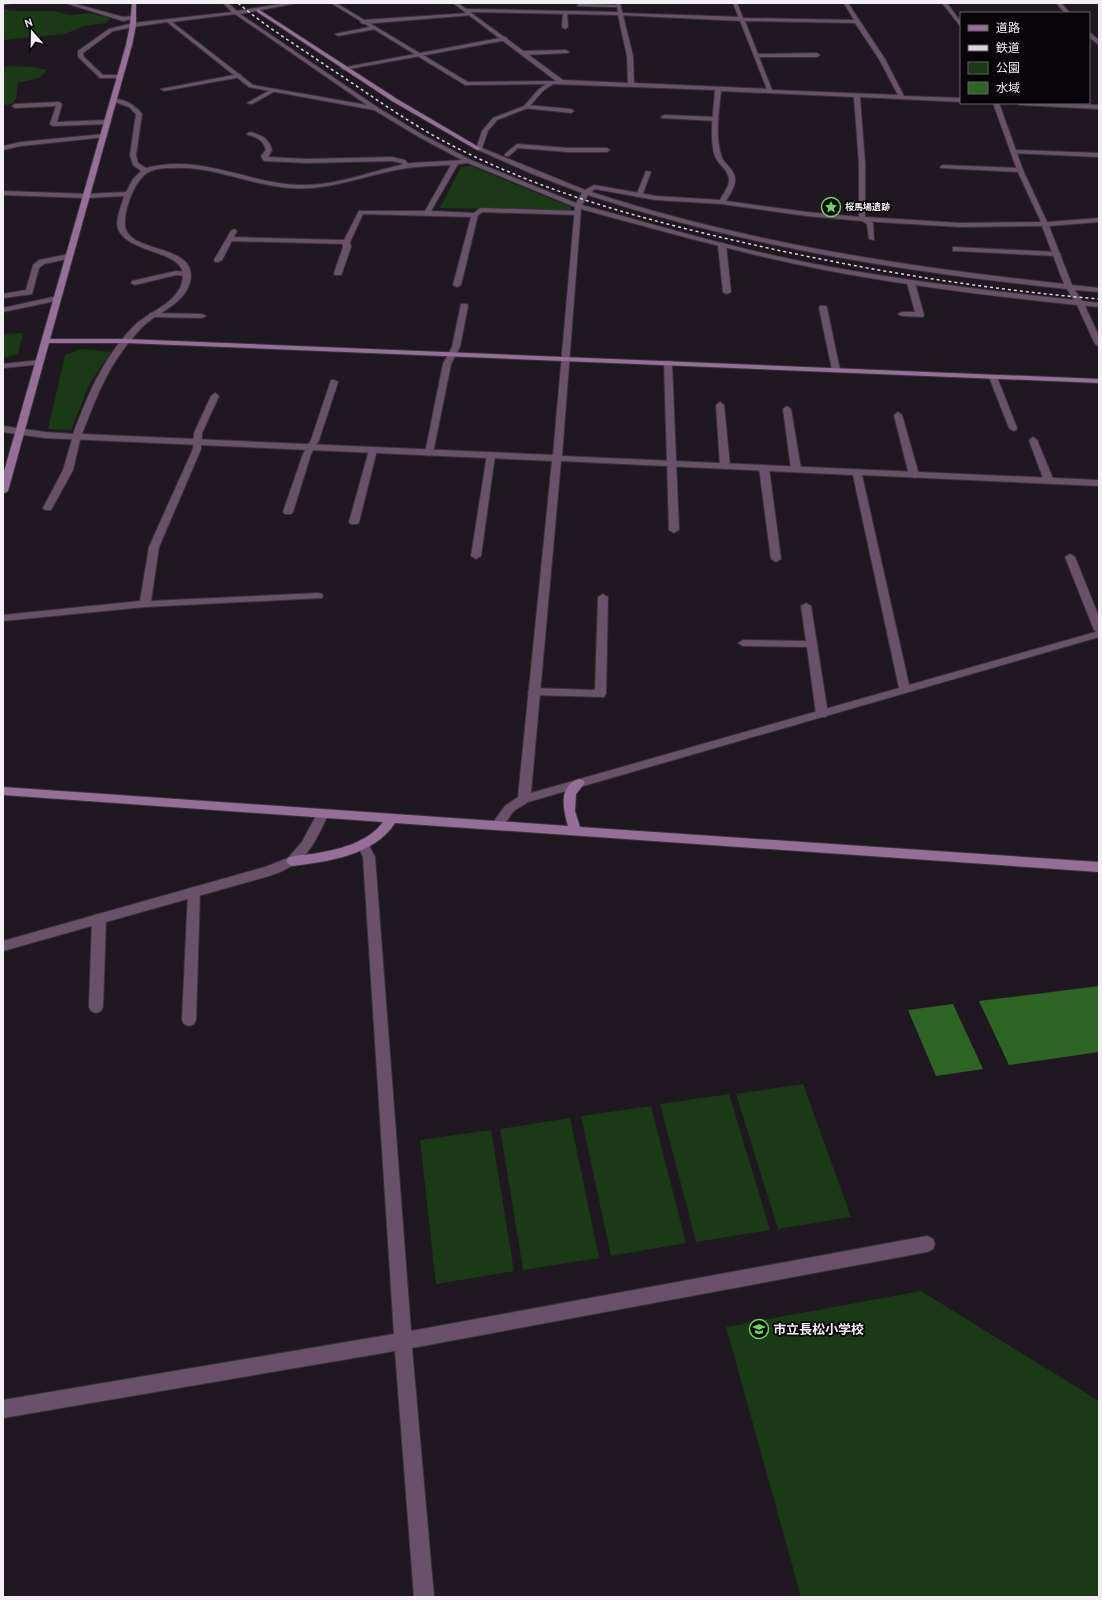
<svg xmlns="http://www.w3.org/2000/svg" width="1102" height="1600" viewBox="0 0 1102 1600" font-family="Cabin,'Noto Sans JP',sans-serif">
  <rect width="100%" height="100%" fill="#1f1820"/>
  <path fill="#193a14" d="M3,8L11,11H54L69,15L90,13L110,18L106,23L84,26L65,34L3,40Z
    M3,66L33,67L47,70L39,78L18,83L16,99L12,104L3,105Z
    M471,166L571,207V211L440,208L461,167Z
    M23,333L18,354L3,358V334Z
    M81,349L111,352L90,383L71,430L48,429L65,355Z
    M803,1084L851,1217L778,1229L736,1094Z
    M729,1094L770,1230L696,1242L660,1104Z
    M651,1106L686,1243L611,1256L581,1116Z
    M570,1118L599,1258L523,1270L500,1129Z
    M491,1130L514,1271L436,1284L420,1140Z
    M921,1291L1099,1401V1597H801L726,1327Z"/>
  <path fill="#2e6424" d="M1099,986V1052L1009,1065L979,1001Z
    M953,1004L983,1069L936,1076L908,1010Z"/>
  <g fill="none" stroke-linecap="round" stroke-linejoin="round">
    <g stroke="#383239" stroke-width="2">
      <path id="lane" d="M579,4L618,5L620,6L618,7L577,6Z
        M565,11L567,12L568,27L565,29L562,27L563,12Z
        M470,13H472V15L363,24L360,22L363,20Z
        M620,13L742,17L745,19L742,21L618,15V13Z
        M374,26L376,27V29L338,36L335,34Z
        M505,37L507,38V40L344,70L341,68Z
        M566,50L569,52L568,53L523,55L520,53L523,51Z
        M756,54L817,53L820,55L817,57H754V55Z
        M239,74L241,75V77L164,91L161,89Z
        M272,89L277,90L252,104L247,103Z
        M59,102L62,104L57,122L108,120L111,122L108,124L53,126L50,124L56,106L15,108L12,106L15,104Z
        M526,105L571,109L574,111L571,113L524,108V106Z
        M664,115L716,117L719,119L716,121L662,118L661,117Z
        M250,132C261,135 269,138 272,150L268,157L307,159L392,157L405,160L409,165L406,167L401,163L392,161L307,163L265,161L263,160L261,156L266,150C263,140 257,137 248,135L247,134Z
        M517,144L568,148H607L610,150L607,152H568L518,148L509,156H505V154Z
        M1014,150L1099,153V157L1012,153V151Z
        M943,165L1020,168L1023,170L1020,172L941,168L940,167Z
        M646,171L651,172L642,196L637,197L636,196Z
        M480,208L577,211L580,213L577,215L482,212L477,216H473V214Z
        M860,218H864L873,223L874,240L869,239L867,224L860,220Z
        M234,229L237,231L222,260L218,262H215L214,260L231,231Z
        M346,240L350,242L351,247L342,273L341,275H335L334,273L343,247L342,242Z
        M722,243L726,245L731,292L727,294L723,292L718,245Z
        M953,247L1057,252L1061,254L1057,256L956,251H953Z
        M69,254H72V258L44,264L39,268L32,294L3,298V294L26,290L33,265L39,260Z
        M176,271L187,272L191,274L187,276L176,275L135,285L131,283L132,281Z
        M908,281H914L915,283L924,315L923,317L902,316L898,314L902,312H915L907,283Z
        M461,304H467L468,306L460,347L451,364L433,453L429,456L425,453L443,364L452,347Z
        M820,306H826L827,308L840,370L839,372H836L832,370L819,308Z
        M150,313L202,314L206,316L202,318L153,317L149,315Z
        M40,360H43V364L3,368V364Z
        M665,361H671L672,363L679,530L674,533L669,530L664,363Z
        M990,375H993L997,377L1017,428L1016,430L1013,431L1009,428L989,377Z
        M331,380H334L338,382L319,440L311,454L293,512L291,514H285L283,512L303,454L311,440Z
        M215,393L219,396L202,433L201,449L159,547L151,601L318,593L322,594L323,596L322,598L145,607L3,621V615L140,601L149,547L193,449L194,433L211,396Z
        M720,402L724,405L730,466L725,469L720,466L716,405Z
        M787,406L791,409L801,469L796,472L791,469L783,409Z
        M898,412L902,415L919,475L917,477L914,478L909,475L894,415Z
        M77,433L81,436L73,470L51,510H45L43,508L63,470L73,436Z
        M1033,437L1037,440L1054,481L1052,483H1046L1044,481L1029,440Z
        M373,447L377,450L359,522L357,524H351L349,522L369,450Z
        M491,452L495,455L481,556L476,559L471,556L487,455Z
        M764,465L769,468L781,559L776,562L771,559L759,468Z
        M1070,554L1075,557L1099,617V633L1094,630L1065,557Z
        M603,594L608,597L606,694L604,697L530,695L528,692L530,689L534,688L595,690L598,597Z
        M806,603L811,606L828,714L826,717H818L816,714L807,647L743,646L738,643L743,640L806,641L801,606Z
        M194,887L199,889L200,892L196,1020L194,1024L189,1026L184,1024L182,1020L188,892L189,889Z
        M99,914L104,915L106,919L103,1007L101,1011L96,1013L91,1011L89,1007L92,919L94,915Z"/>
    </g>
    <g stroke="#383239" stroke-width="2">
      <path id="street" d="M3,3H12L3,5Z
        M65,3H72L123,17L134,16L137,18L123,21Z
        M223,3H228L237,11L287,3H297L240,14L377,107L423,135L471,160L576,203L582,193L530,173L476,149L482,131L493,118L524,106L539,89L546,84L465,85L331,3H336L468,82L556,81L453,3H458L466,9L618,12L616,3H620L633,56L634,83L767,89L733,3H737L743,18L854,20L844,3H848L885,59L904,96L961,98V102L860,97L865,163V217L960,223L1041,222L1017,170L993,103H999L1023,170L1047,222L1099,218V222L1049,226L1072,285L1099,288V292L1075,290L1082,301L1099,303V307L1085,306L1099,336V346L1095,344L1077,305C992,296 908,286 825,270C743,254 662,231 581,209L562,456L1099,480V486L862,475L909,685L1099,631V637L528,802C524,805 518,808 514,811C507,818 504,832 493,828L491,825L505,806L518,797L552,461L45,438L3,432V426L45,432L73,434C88,394 105,354 136,324C152,310 182,301 183,276C184,250 128,254 118,229C115,219 122,205 124,196L87,198L3,195V191L87,194L126,192L133,179L141,171L133,165L130,155L136,114L129,107L112,101V99C124,98 135,105 142,114L136,155L138,163L146,168C204,153 248,185 304,185C339,185 372,171 405,164C424,161 443,162 462,160L419,137L374,110L249,87L167,22L133,27L113,31L83,53L84,57L103,75H120L122,76V78H100L78,57V51L109,29L133,23L232,12ZM470,12L618,15L627,56L628,83L563,80ZM235,14L367,105L253,85L172,22ZM745,21L855,23L879,59L898,95L772,90ZM553,84L715,90C714,111 709,133 714,153C716,164 729,169 729,180C729,187 723,194 720,200L656,196L594,185L585,190L482,148L488,131L497,120L528,108L543,91ZM721,91L854,97L859,163V217L807,212L726,201C730,194 736,186 735,178C734,168 723,164 721,155C715,135 719,111 721,91ZM468,163L575,207L553,455L82,434C94,403 105,373 126,346C133,338 139,329 148,322C162,311 185,302 190,282C199,242 127,255 125,225C124,209 135,177 151,171C157,168 166,168 173,168C214,166 250,185 289,188C327,191 360,177 396,170C414,166 432,166 451,165L425,211H359L344,240L230,237L227,239L230,241L346,244L350,242L363,214L471,217L453,285L457,287L461,285L478,215L475,213L431,211L458,164ZM595,189L656,200L722,204L807,216L862,221L960,227L1042,226L1064,284C905,267 744,242 591,192ZM588,195C742,246 905,272 1067,289L1074,300C990,291 908,281 825,266C743,251 663,227 582,205ZM561,461L853,475L899,688L531,793Z
        M942,3H947L961,22V27Z
        M1056,3H1061L1070,13H1065Z
        M1089,32L1099,40V45L1089,37Z
        M1017,103L1099,105V109L1020,105Z
        M104,134L107,136L106,137L21,146L3,150V146L21,142Z
        M57,296L61,298L60,300L3,312V308Z
        M323,809L327,810L329,813C313,846 307,864 269,876L3,951V941L265,867L288,858L302,842L319,810Z
        M363,839L367,841L375,857L411,1331L927,1236L933,1239L935,1244L933,1249L927,1252L412,1348L434,1597H414L395,1351L3,1418V1400L394,1334L363,857L357,844L359,841Z"/>
    </g>
    <g stroke="#383239" stroke-width="2">
      <path id="secondary" d="M132,3H136V25L132,45L50,339H126L1099,379V383L126,343H49L8,491L3,494V475L126,45L130,25Z
        M258,9L397,99L482,149L477,150L392,101L256,11Z
        M579,779L583,780L585,783L576,794L575,811L580,827L1099,862V872L395,823C375,855 327,862 292,866L288,864L286,861L288,858C295,855 304,855 312,854C337,850 368,843 383,822L3,795V787L568,826C563,810 558,785 579,779Z"/>
    </g>
    <use href="#lane" fill="#69516a" fill-rule="evenodd"/>
    <use href="#street" fill="#69516a" fill-rule="evenodd"/>
    <use href="#secondary" fill="#966f98" fill-rule="evenodd"/>
    <path stroke="#dcd6dc" stroke-width="1.5" stroke-dasharray="3 3" stroke-linecap="butt" d="M238,3C265,26 296,45 325,65C368,93 409,124 455,147C547,194 649,221 750,244C865,270 981,289 1099,299"/>
  </g>
  <defs>
    <g id="sight-ring" transform="scale(1)"><circle r="9.5" fill="#070508" stroke="#70d35f" stroke-width="1.5"/><path d="M0-6L1.8-2.2L6-1.7L2.9 1.2L3.7 5.4L0 3.3L-3.7 5.4L-2.9 1.2L-6-1.7L-1.8-2.2Z" fill="#70d35f"/></g>
    <g id="school-ring" transform="scale(1)"><circle r="9.5" fill="#070508" stroke="#70d35f" stroke-width="1.5"/><path d="M0-5L7-2L0 1L-7-2ZM-4 1L0 2.5L4 1V4Q0 6-4 4Z" fill="#70d35f"/></g>
  </defs>
  <g fill-rule="evenodd">
    <use href="#sight-ring" x="831" y="207"/>
    <use href="#school-ring" x="759" y="1329"/>
  </g>
  <g text-anchor="middle" stroke-width="3.5" stroke-linejoin="round" paint-order="stroke">
    <g font-size="9" font-weight="bold" fill="#f3eef3" stroke="#070508" text-anchor="start">
      <text x="845" y="210">桜馬場遺跡</text>
    </g>
    <g font-size="13" font-weight="bold" fill="#f3eef3" stroke="#070508" text-anchor="start">
      <text x="773" y="1334">市立長松小学校</text>
    </g>
  </g>
  <rect width="1102" height="1600" fill="none" stroke="#f3eef3" stroke-width="8"/>
  <rect x="960" y="12" width="130" height="92" fill="#070508" stroke="#656266"/>
  <rect x="968" y="25" width="20" height="6" fill="#966f98" stroke="#656266"/>
  <text x="996" y="32" font-size="12" fill="#f3eef3">道路</text>
  <rect x="968" y="45" width="20" height="6" fill="#dcd6dc" stroke="#656266"/>
  <text x="996" y="52" font-size="12" fill="#f3eef3">鉄道</text>
  <rect x="968" y="62" width="20" height="12" fill="#193a14" stroke="#656266"/>
  <text x="996" y="72" font-size="12" fill="#f3eef3">公園</text>
  <rect x="968" y="82" width="20" height="12" fill="#2e6424" stroke="#656266"/>
  <text x="996" y="92" font-size="12" fill="#f3eef3">水域</text>
  <g transform="translate(32 32) rotate(340)" stroke="#070508" stroke-width="3" paint-order="stroke">
  <path d="M0-3L7 15L0 10L-7 15Z" fill="#f3eef3"/>
  <text y="-6" font-size="11" font-weight="bold" text-anchor="middle" fill="#f3eef3">N</text>
  </g>
</svg>
